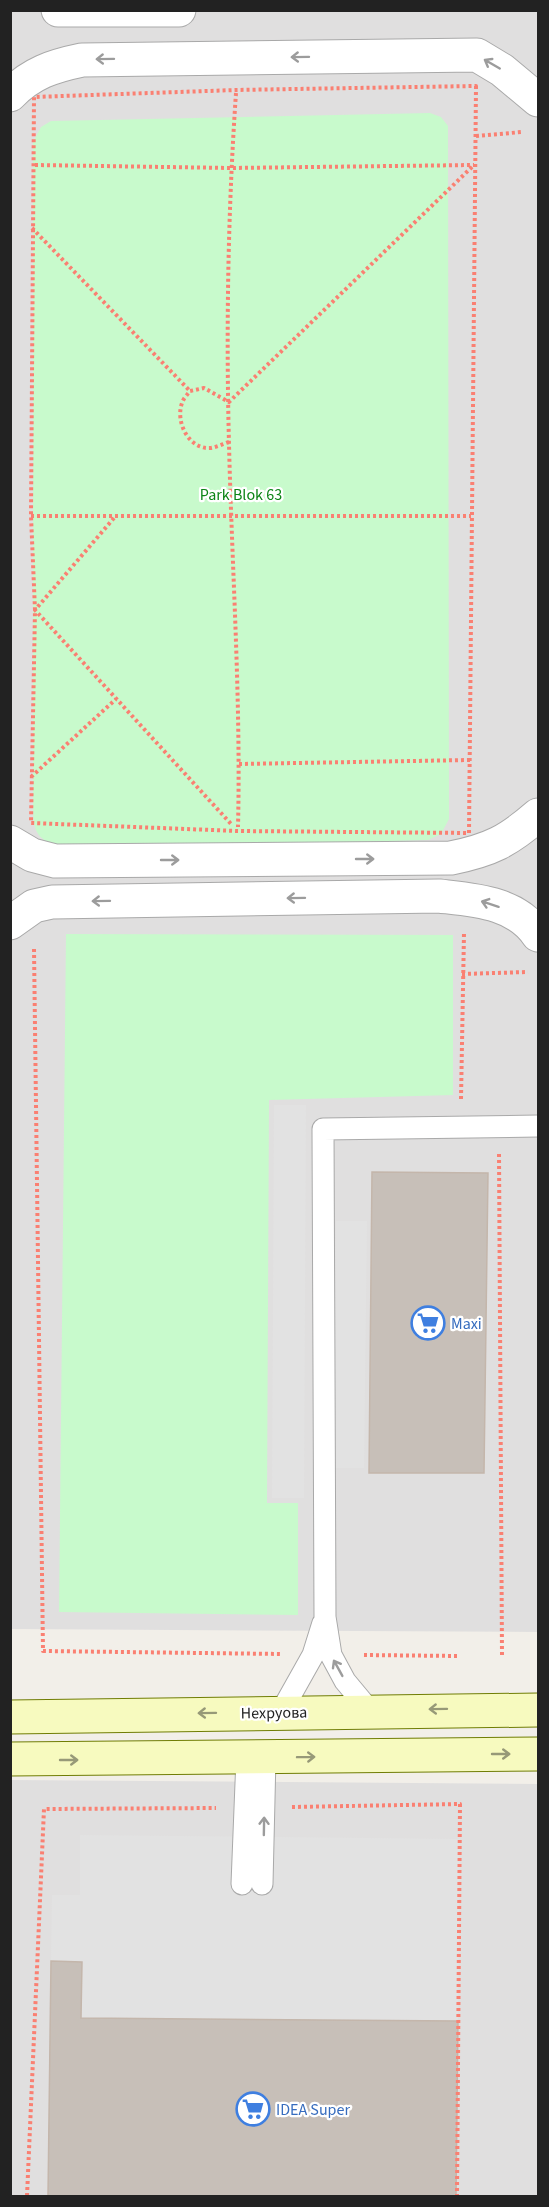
<svg xmlns="http://www.w3.org/2000/svg" width="549" height="2207" viewBox="0 0 549 2207" font-family="'Source Sans 3',sans-serif">
  <rect width="100%" height="100%" fill="#f2efe9"/>
  <path fill="#e0dfdf" d="M11,11H538V1632L11,1629Z
    M10,1780L538,1784V2196H11Z"/>
  <path fill="#c8facc" d="M430,113L441,117L448,126L449,819L441,834L428,840L67,850C35,839 33,834 33,801V142L41,127L51,121Z
    M66,934L453,935V1095L269,1100L267,1503H298V1615L59,1612Z"/>
  <path fill="#e2e2e2" d="M274,1105H306L304,1498H272Z
    M336,1221H367L364,1468H333Z
    M80,1835L460,1839L458,2021L81,2018L82,1962L51,1961L52,1895H80Z"/>
  <path fill="#c7bfb8" stroke="#c4b6ab" stroke-width="1.5" d="M372,1172L488,1173L484,1473H369Z
    M51,1961L82,1962L81,2018L458,2021L456,2196H48Z"/>
  <g fill="none" stroke-linecap="round" stroke-linejoin="round">
    <g stroke="#a9a9a9" stroke-width="23">
      <path id="lane" d="M370,1711L345,1681L331,1655L325,1617L323,1129L538,1126
        M281,1712L313,1655L323,1623
        M242,1884L247,1758
        M262,1884L265,1757"/>
    </g>
    <g stroke="#a9a9a9" stroke-width="35">
      <path id="street" d="M58,10H179
        M10,95C31,73 53,66 82,60L477,55L502,70L538,100
        M10,842L32,855L55,861L451,858C491,850 508,841 538,815
        M10,923L34,906L52,902L439,896C474,900 516,902 538,935"/>
    </g>
    <g stroke="#707d05" stroke-width="35">
      <path id="secondary" d="M10,1717L538,1710
        M10,1759L538,1754"/>
    </g>
    <path stroke="#fa8072" stroke-width="4" stroke-dasharray="3 3" stroke-linecap="butt" d="M476,86L469,833L238,831L31,823L35,610L31,516L34,97L236,90Z
      M236,93C228,210 226,328 229,444C232,571 241,699 238,827
      M476,136L522,132
      M35,165L231,168L474,165
      M32,228L190,391
      M229,442C223,444 217,447 211,448C189,450 175,422 182,403C183,399 187,395 190,391L204,388L229,402L474,165
      M31,516H471
      M114,518L35,610L232,825
      M239,764L470,760
      M31,777L116,699
      M34,949L43,1651L281,1654
      M462,974L528,972
      M461,1099L464,933
      M499,1154L502,1655
      M364,1655L459,1656
      M292,1807L460,1804L457,2196
      M27,2196L44,1809L216,1808"/>
    <use href="#lane" stroke="#fff" stroke-width="21"/>
    <use href="#street" stroke="#fff" stroke-width="33"/>
    <use href="#secondary" stroke="#f7fabf" stroke-width="33"/>
  </g>
  <defs><path id="oneway-shaft" d="M-6 0H5M1.5-3L5.5 0L1.5 3" fill="none" stroke-width="1.6" stroke-linecap="round" stroke-linejoin="round" transform="scale(1.5)"/></defs>
  <g stroke="#9c9c9c">
    <use href="#oneway-shaft" transform="translate(300 57) rotate(179)"/>
    <use href="#oneway-shaft" transform="translate(105 59) rotate(179)"/>
    <use href="#oneway-shaft" transform="translate(492 64) rotate(-150)"/>
    <use href="#oneway-shaft" transform="translate(365 859)"/>
    <use href="#oneway-shaft" transform="translate(170 860)"/>
    <use href="#oneway-shaft" transform="translate(296 898) rotate(179)"/>
    <use href="#oneway-shaft" transform="translate(101 901) rotate(179)"/>
    <use href="#oneway-shaft" transform="translate(490 904) rotate(-162)"/>
    <use href="#oneway-shaft" transform="translate(338 1668) rotate(-119)"/>
    <use href="#oneway-shaft" transform="translate(264 1826) rotate(-89)"/>
  </g>
  <g stroke="#979978">
    <use href="#oneway-shaft" transform="translate(438 1709) rotate(179)"/>
    <use href="#oneway-shaft" transform="translate(207 1713) rotate(179)"/>
    <use href="#oneway-shaft" transform="translate(501 1754)"/>
    <use href="#oneway-shaft" transform="translate(306 1757) rotate(-1)"/>
    <use href="#oneway-shaft" transform="translate(69 1760)"/>
  </g>
  <defs>
    <g id="supermarket-ring" transform="scale(1.725)"><circle r="9.5" fill="#fff" stroke="#3f7fe0" stroke-width="1.5"/><path d="M-6-5.5h2.5l.6 2H6L4.5 2H-2.5L-4.4-4H-6ZM-1.5 3.2a1.3 1.3 0 1 0 .1 0ZM3 3.2a1.3 1.3 0 1 0 .1 0Z" fill="#3f7fe0"/></g>
  </defs>
  <g fill-rule="evenodd">
    <use href="#supermarket-ring" x="428" y="1323"/>
    <use href="#supermarket-ring" x="253" y="2109"/>
  </g>
  <g text-anchor="middle" stroke-width="4.5" stroke-linejoin="round" paint-order="stroke">
    <g font-size="16" fill="#0c8416" stroke="#fff">
      <text x="241" y="500">Park Blok 63</text>
    </g>
    <g font-size="16" fill="#366cbe" stroke="#fff" text-anchor="start">
      <text x="451" y="1329">Maxi</text>
      <text x="276" y="2115">IDEA Super</text>
    </g>
    <g font-size="16" fill="#222" stroke="#fff">
      <text transform="translate(274 1712) rotate(-1)" y="6">Нехруова</text>
    </g>
  </g>
  <rect width="549" height="2207" fill="none" stroke="#222222" stroke-width="24"/>
</svg>
